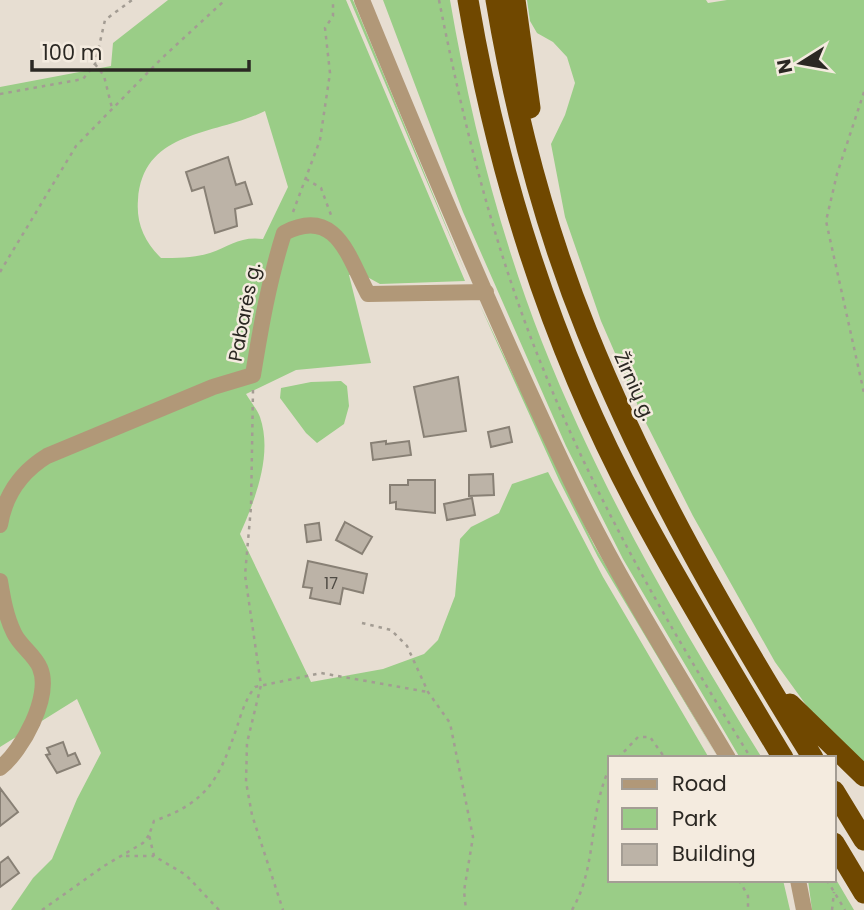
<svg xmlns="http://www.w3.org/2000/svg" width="864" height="910" viewBox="0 0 864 910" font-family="Poppins,sans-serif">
  <rect width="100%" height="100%" fill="#e7ded2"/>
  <path fill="#9acd87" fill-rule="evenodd" d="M168,0H346L465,281L380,284L360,273L349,275L371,363L296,370L246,394C250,401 257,409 260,417C273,455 255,500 240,534L311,682L383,669L424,654L438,640L455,596L460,539L471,527L499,513L512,484L548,472L603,577L709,758H610V880H783L790,910H11L33,878L52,859L77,799L101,753L77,699L0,747V87L111,66L113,43ZM265,111L288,187L263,239C240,236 230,246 210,253C194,258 178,258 161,258C145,242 136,224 138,200C143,129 215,136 265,111Z
    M350,0H353L468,279Z
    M383,0H450C470,116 499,232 542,342C600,489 679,624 762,758H740L623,559L566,446L463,212Z
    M527,0H706L708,3L727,0H864V763L814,716L775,662L693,516L642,415L601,321L565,217L551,144L565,115L575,83L567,57L553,42L537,33L530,21Z
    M479,303L594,545L718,758L598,557L559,480Z
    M341,381L347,386L349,406L344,424L317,443L306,433L280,398L281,388L311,382Z
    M834,876L854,910H812L808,880H834Z"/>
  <path fill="#bcb3a7" stroke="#888075" stroke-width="2" d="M228,157L236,185L245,182L252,204L235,209L237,226L215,233L204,187L192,191L186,172Z
    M458,377L466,431L424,437L414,387Z
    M509,427L512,442L491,447L488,432Z
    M386,441V444L409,441L411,455L373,460L371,443Z
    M493,474L494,495L469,496V475Z
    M408,480H435V513L396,509V502L390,503V485H408Z
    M472,498L475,515L447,520L444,504Z
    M345,522L372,537L362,554L336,540Z
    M319,523L321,540L307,542L305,525Z
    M308,561L367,574L363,593L343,588L340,604L310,598L312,588L303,587Z
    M63,742L68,756L75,753L80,764L57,773L46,755L50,754L47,748Z
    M0,788L18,812L0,826Z
    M8,857L19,873L0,887V863Z"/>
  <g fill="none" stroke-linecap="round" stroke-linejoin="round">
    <path stroke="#a39c93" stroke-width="2.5" stroke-dasharray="3.5 5" stroke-linecap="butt" d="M439,0C464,126 495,252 544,371C599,507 673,634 751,758
      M95,64L104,76L112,108
      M864,92L837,174L826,221L864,393
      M0,94L83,79L95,64L105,20L132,0
      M306,179L321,188L331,215
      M293,212L320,140L330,73L325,28L333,16V0
      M0,272L76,146L161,59L225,0
      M253,390L251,507L245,575L261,685L247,743L246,782L252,815L283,910
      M362,623L391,630L407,646L428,692L450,723L473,837L464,891L466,910
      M618,758L638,737H650L665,758
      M126,856H154
      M739,880L748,896V910
      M827,880L845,910
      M42,910L104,866L143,843L149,835
      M219,910L186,875L154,856L149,835L154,821C208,802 219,779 237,727C241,714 246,698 255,687L321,673L428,692
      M572,910C598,866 588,812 610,767
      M832,910L834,892"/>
    <path stroke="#b19878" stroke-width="16" d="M362,0C428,162 496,324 571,481C617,577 674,667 728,758
      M0,525C5,495 21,472 47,456L213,387L253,375C261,326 269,280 284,233C336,206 348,256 368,294L486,292
      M0,581C3,599 6,617 14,633C20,646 35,655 40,668C52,696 22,751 0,768
      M798,880L804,910"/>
    <path stroke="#704800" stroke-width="21" d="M468,0C498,177 554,352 639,510C684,594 734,676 783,758
      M496,0C515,113 544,226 587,332C647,481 728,621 813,758
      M515,0L530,108
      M790,704L864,776
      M834,791L864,840
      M834,843L864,893"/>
  </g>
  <g text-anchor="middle" stroke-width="5" stroke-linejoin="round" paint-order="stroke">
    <g font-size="16" fill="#4f4b44">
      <text x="331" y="589">17</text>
    </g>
    <g font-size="19" fill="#2b2823" stroke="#f4ebdf">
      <text transform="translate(244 312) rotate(-79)" y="7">Pabarės g.</text>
      <text transform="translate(635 386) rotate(66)" y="7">Žirnių g.</text>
    </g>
  </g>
  <rect x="608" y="756" width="228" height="126" fill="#f4ebdf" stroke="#a49d94" stroke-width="2"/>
  <rect x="622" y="779" width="35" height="10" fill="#b19878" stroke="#a49d94" stroke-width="2"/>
  <text x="672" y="791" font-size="21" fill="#2b2823">Road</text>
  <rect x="622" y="808" width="35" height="21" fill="#9acd87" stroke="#a49d94" stroke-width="2"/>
  <text x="672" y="826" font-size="21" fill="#2b2823">Park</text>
  <rect x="622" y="844" width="35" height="21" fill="#bcb3a7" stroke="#a49d94" stroke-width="2"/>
  <text x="672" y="861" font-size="21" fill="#2b2823">Building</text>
  <g transform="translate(801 63) rotate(259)" stroke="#f4ebdf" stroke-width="5" paint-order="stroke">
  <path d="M0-5L12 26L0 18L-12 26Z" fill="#2b2823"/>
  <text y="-10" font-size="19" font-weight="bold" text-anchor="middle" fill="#2b2823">N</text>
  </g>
  <path d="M32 60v10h217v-10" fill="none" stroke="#2b2823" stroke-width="3.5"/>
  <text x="42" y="60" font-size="21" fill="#2b2823" stroke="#f4ebdf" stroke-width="5" paint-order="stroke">100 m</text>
</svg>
